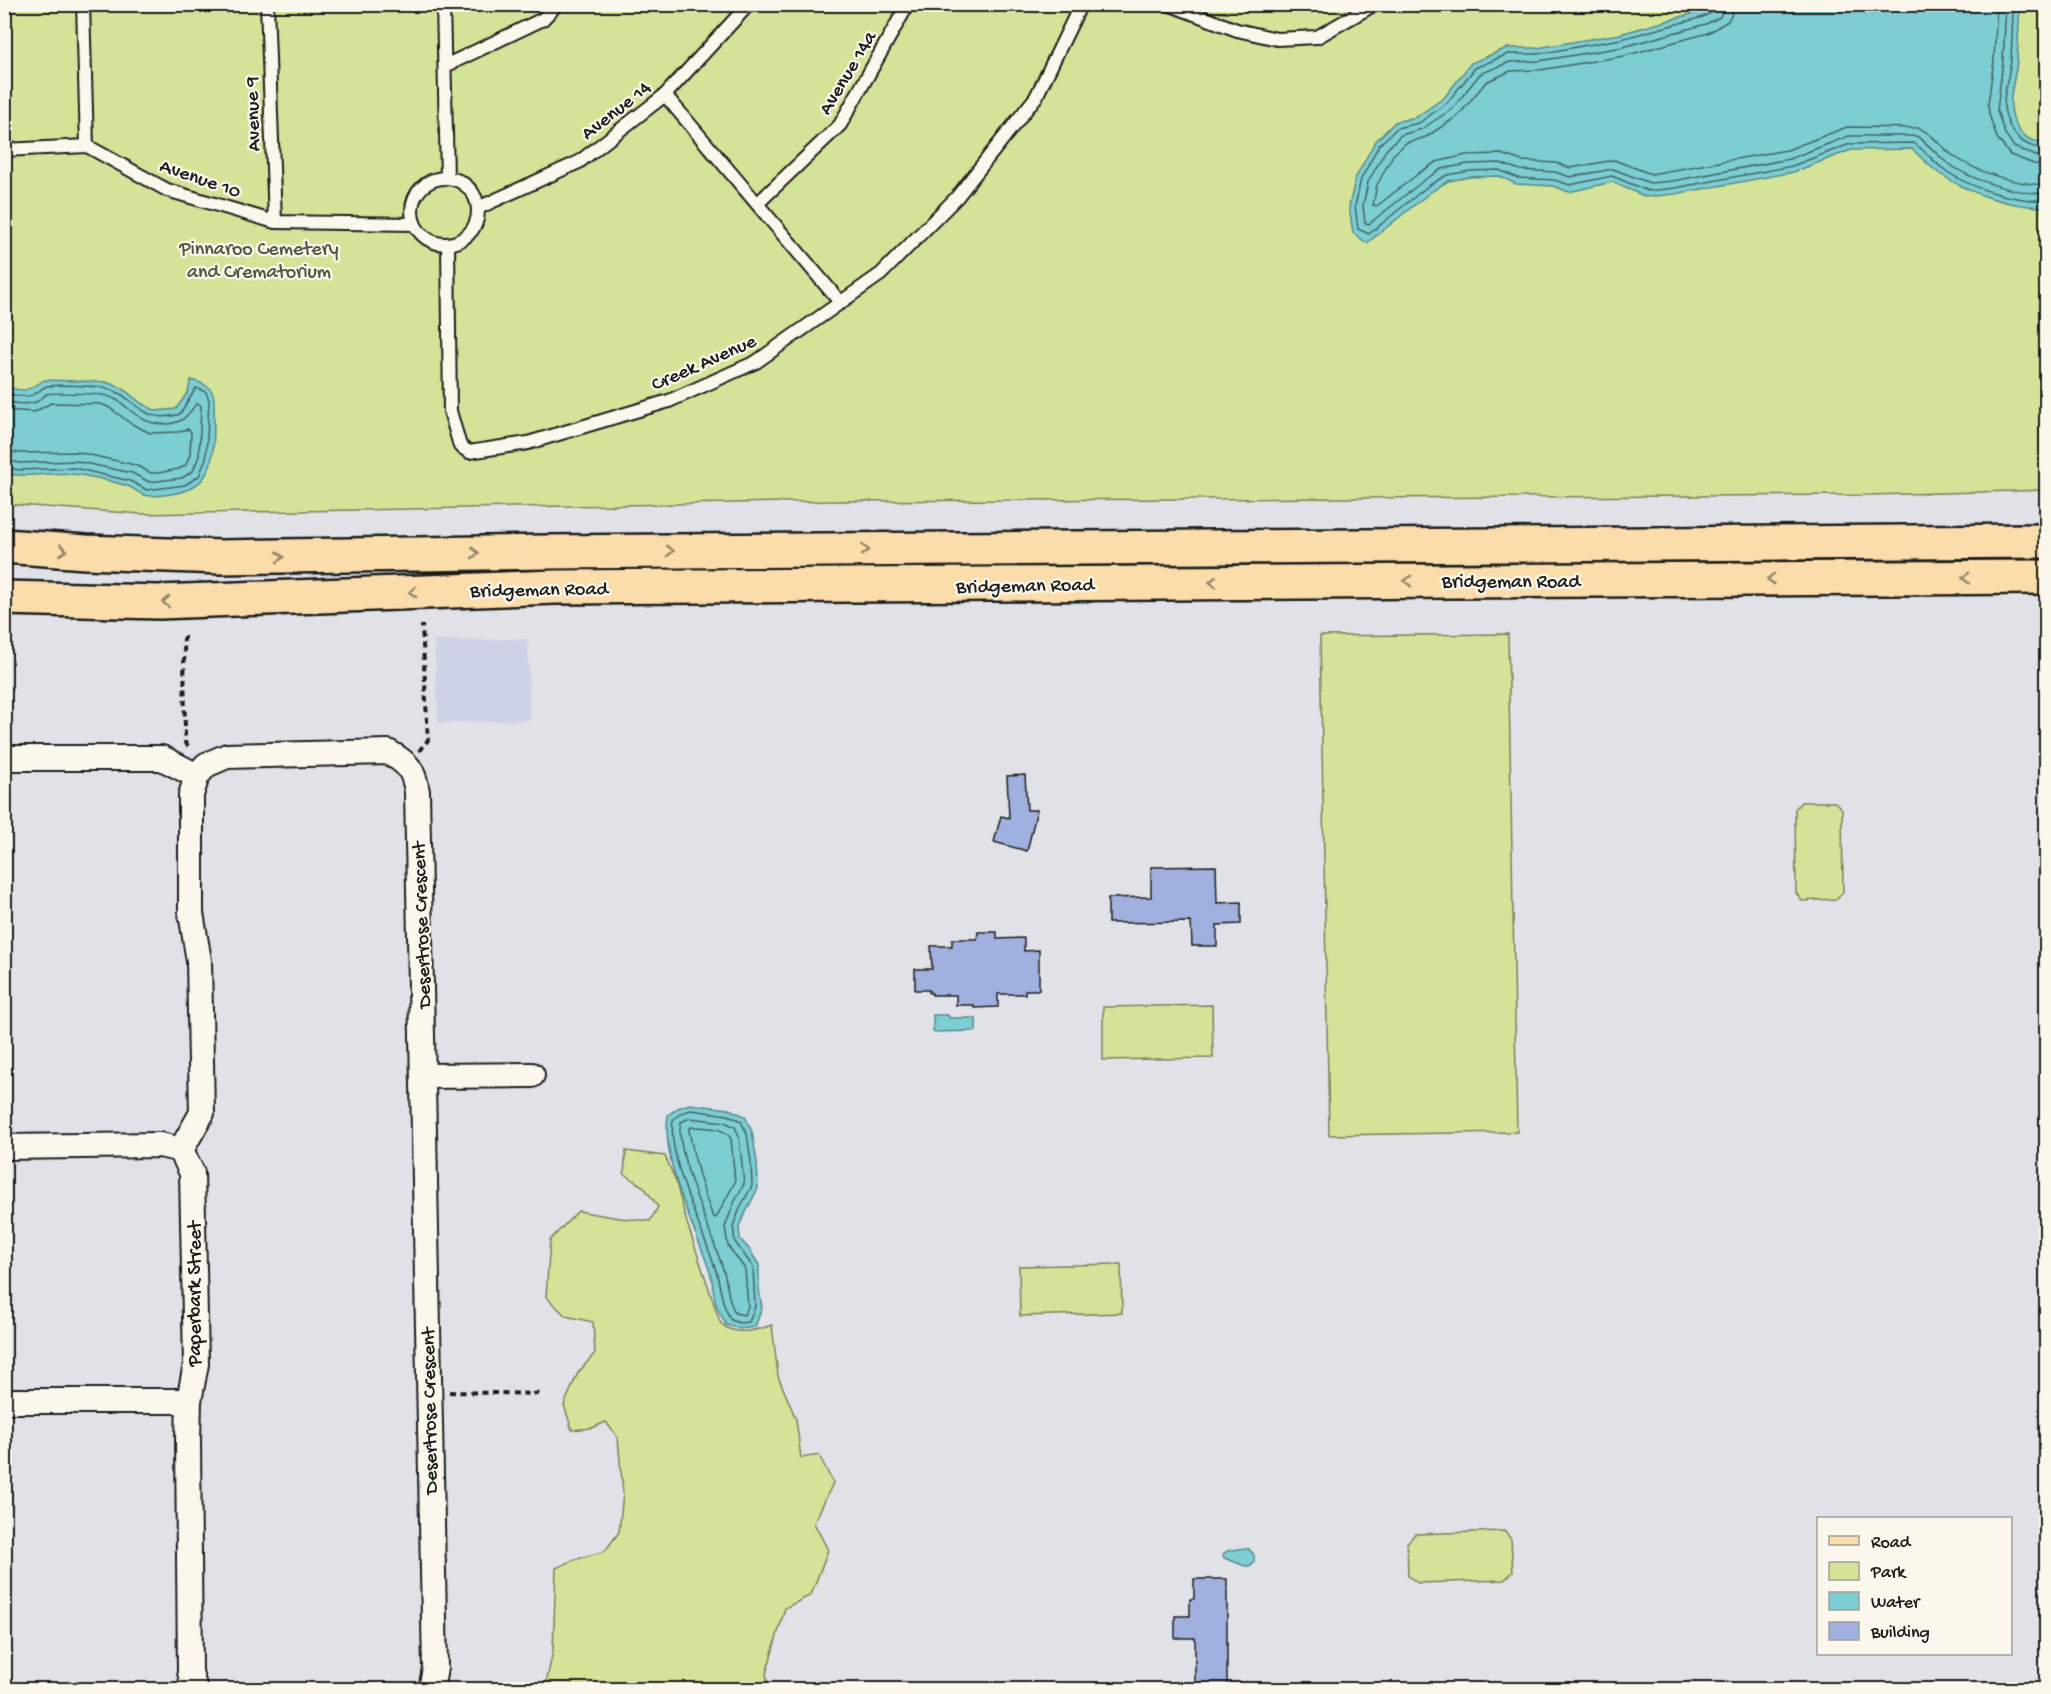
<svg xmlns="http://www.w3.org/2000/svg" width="2051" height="1694" viewBox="0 0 2051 1694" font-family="'Gochi Hand',sans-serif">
  <rect width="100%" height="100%" fill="#e0e2e8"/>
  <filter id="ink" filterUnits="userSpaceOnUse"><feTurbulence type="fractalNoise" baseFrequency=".0167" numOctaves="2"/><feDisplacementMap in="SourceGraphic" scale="12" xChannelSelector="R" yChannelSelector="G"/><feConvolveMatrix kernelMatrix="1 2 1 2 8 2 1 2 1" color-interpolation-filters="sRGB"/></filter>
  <g filter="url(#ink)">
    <path fill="#cdd3e5" d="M528,639L530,720L438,723L434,641Z"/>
    <path fill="#d4e397" stroke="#78805a" stroke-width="1.5" d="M4,5H2046V490L1870,495L833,501L142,514L5,504Z
      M1508,634L1517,1132L1329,1135L1320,636Z
      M1801,802H1835L1842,809L1843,892L1836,899L1802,901L1796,893L1795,809Z
      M1212,1005L1213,1058L1103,1060V1007Z
      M626,1151L665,1156L675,1179L687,1223L720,1322C732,1337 755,1331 772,1325L778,1376L796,1419L801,1458L819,1455L833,1483L814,1523L828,1550L811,1595L785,1608L766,1674L769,1689H545L553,1651L556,1568L574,1560L605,1551L619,1532L623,1493L618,1438L606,1422L592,1428L572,1430L564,1405L578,1373L595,1353L593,1322L566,1316L546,1297L550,1240L578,1211L619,1218L650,1221L658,1207L644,1187L624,1174Z
      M1121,1264L1122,1313L1020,1316L1019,1266Z
      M1504,1531L1511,1539L1513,1572L1504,1580L1418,1583L1408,1576L1407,1543L1415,1534Z"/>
    <path fill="#7cced3" stroke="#56878a" stroke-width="1.5" d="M1716,4L2020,5C2019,23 2018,42 2017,61C2016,76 2009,93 2011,107C2013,129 2025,143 2046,142V207C2010,207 1970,194 1940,174C1930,167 1921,157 1912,149L1851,150L1794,172L1675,194L1646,197L1612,182L1569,192L1553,186L1516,184L1499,176L1470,177L1448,181L1432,191L1367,243L1353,233L1349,206L1356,177L1375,142L1395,122L1416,117L1444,98L1471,63L1507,48H1537L1620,34L1702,11Z
      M44,380L106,382L122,388L141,403L156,411L176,409L188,392L191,380C215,386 215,392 214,416C213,453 218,487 171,494C163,495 151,497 144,495C138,493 133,488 128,486C111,481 91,476 73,474C50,471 28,479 5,473V384C20,394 29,391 44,380Z
      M933,1015H948L949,1018H976V1031L933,1032Z
      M689,1104L729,1109L745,1116L752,1132L757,1162L758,1188L739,1226L740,1239L749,1249L759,1265V1289L762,1308L755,1327L740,1329L726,1325C723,1318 718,1311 716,1304C713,1293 713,1282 710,1272C695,1227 661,1163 668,1115L678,1108Z
      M1245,1548L1249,1549L1254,1555V1562L1250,1566H1245L1224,1558L1223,1554L1227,1551Z"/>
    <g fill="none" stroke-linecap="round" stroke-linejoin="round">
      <path stroke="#426365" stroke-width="1.5" d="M1716,4L1714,11L1703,17L1621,39L1538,54H1508L1475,68L1447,103L1419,123L1397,128L1379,145L1361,179L1355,206L1358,229L1369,234L1428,186L1447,175L1470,171L1499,170L1518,178L1554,180L1570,185L1612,176L1648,191L1675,188L1792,166L1850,144L1914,143C1924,150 1932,160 1942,168C1970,189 2011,200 2046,201
        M1724,4L1720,17L1706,24L1623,47L1539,61L1510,62L1480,74L1452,109L1422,129L1401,135L1386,150L1368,182L1363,206L1365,223L1369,224L1423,181L1441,169L1468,164L1500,163L1520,170L1555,172L1570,177L1613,169L1650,183L1673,181L1789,159L1849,136H1916C1927,142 1935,153 1945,161C1970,181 2015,193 2046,194
        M1733,4L1732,13L1728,21L1708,33L1624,56L1540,70L1511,71L1486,82L1458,116L1426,137L1406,143L1393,155L1377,185L1373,205L1377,206L1419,173L1436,162L1466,155L1501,154L1522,161L1556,163L1571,168L1614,160L1651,174L1787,150L1847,127L1919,128C1932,133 1940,146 1952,155C1978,173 2015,184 2046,185
        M1997,4L1994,60L1988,104L1989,114L1997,138L2010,155L2034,164L2046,165
        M2006,4L2003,61L1997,111L2005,134L2014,147L2036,156H2046
        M2014,4C2012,23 2012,42 2011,61C2009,76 2003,93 2004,107C2007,131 2022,149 2046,148
        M4,391C13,396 27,399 36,393C40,391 43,387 47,386C59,384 92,386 104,388C134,392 140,427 180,414L196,388L206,392L209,400L206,458L199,476L185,485L147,490L130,481L74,468L19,470L4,467
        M4,400C12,404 27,405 36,402C40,400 43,396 47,394C53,392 95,394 103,395C129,399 133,426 168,424C184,422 187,416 196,404H199L201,406L199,456L193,471L182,478L149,482L132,473L75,461L20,463L4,460
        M4,410L34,412L51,403L101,404L110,408L130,423L150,433L178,432L188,429L191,432L190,454L186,465L179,469L158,473H151L135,465L77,452L20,453L4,451
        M691,1110L728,1115L741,1121L747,1134L751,1162L752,1186L741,1206L733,1226L735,1242L753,1267L755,1307L749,1322L740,1323L731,1320C721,1304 721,1288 716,1271C704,1231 667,1161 673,1120L681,1113Z
        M690,1118L725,1122L735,1127L739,1136L744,1184L734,1203L725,1227L728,1246L745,1269L748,1307L744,1315L735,1313C727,1299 728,1284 723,1269C714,1238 673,1150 681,1122Z
        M691,1127C703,1128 725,1126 731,1139L735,1182L716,1218L713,1217C702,1189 694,1160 689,1130Z"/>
    </g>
    <path fill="#a0b0df" stroke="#1c1c1c" stroke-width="1.5" d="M1025,775L1027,810H1037L1027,851L994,842L1001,816L1009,818L1007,776Z
      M1216,866L1217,903L1241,902V924L1217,925V946H1192L1191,922L1108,923V898L1151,897V867Z
      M978,932H997V939L1024,938V951L1039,950V990H1025V994H998V1007L974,1008V1005H956V995H932V993H929V990H915V969H932L931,946H952V939H977Z
      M1194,1579H1227V1689H1195V1638H1175V1616H1190V1599H1194Z"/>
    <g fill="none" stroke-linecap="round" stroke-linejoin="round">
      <g stroke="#1c1c1c" stroke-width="16">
        <path id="service" d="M83,4L87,146L167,190L275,222L414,224
          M267,4L275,222
          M443,4L447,177
          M1168,4L1237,30L1277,39L1317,37L1375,4
          M445,66L543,19L557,4
          M665,95L841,303
          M4,150L87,146
          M412 211a33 33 0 1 1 66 0a33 33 0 1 1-66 0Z
          M757,204L840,125L908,4
          M478,208L579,162L665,95L749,4
          M448,244L450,411L460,446L469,452L528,443L669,401L756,362L881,274L957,197L1036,97L1081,4"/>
      </g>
      <g stroke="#1c1c1c" stroke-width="28">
        <path id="minor" d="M4,758H162L197,776
          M424,1076L532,1075
          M4,1147L160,1145L181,1150L192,1173L196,1364L189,1401L188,1440L190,1672L195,1690
          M181,1150L202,1113L199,961L191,913V795L197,776L206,765L227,756L388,752C408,763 414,770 417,792C425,1084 427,1376 435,1668L431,1690
          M4,1401H189"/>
      </g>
      <g stroke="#1c1c1c" stroke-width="38">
        <path id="primary" d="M4,546L86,552L222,557L546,552L2046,541
          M4,598L159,602L556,587L2046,577"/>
      </g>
      <path stroke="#1c1c1c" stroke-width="4" stroke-dasharray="6 4.5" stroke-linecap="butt" d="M184,636L185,742L188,746
        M419,751L428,740L422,625
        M449,1392L543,1394"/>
      <use href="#service" stroke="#fbf7ec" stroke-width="12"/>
      <use href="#minor" stroke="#fbf7ec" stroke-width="24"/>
      <use href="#primary" stroke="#faddab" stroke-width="33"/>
    </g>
    <defs><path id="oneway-chevron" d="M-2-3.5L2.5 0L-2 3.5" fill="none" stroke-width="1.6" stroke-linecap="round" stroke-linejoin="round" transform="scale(1.5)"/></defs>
    <g stroke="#96866b">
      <use href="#oneway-chevron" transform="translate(63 550) rotate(4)"/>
      <use href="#oneway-chevron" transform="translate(865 550)"/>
      <use href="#oneway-chevron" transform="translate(670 551)"/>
      <use href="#oneway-chevron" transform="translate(475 553) rotate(-1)"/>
      <use href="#oneway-chevron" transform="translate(280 557)"/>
      <use href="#oneway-chevron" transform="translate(1966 578) rotate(180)"/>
      <use href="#oneway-chevron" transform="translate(1771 579) rotate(180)"/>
      <use href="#oneway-chevron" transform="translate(1408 581) rotate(180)"/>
      <use href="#oneway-chevron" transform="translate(1213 582) rotate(179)"/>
      <use href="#oneway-chevron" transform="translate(413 592) rotate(177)"/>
      <use href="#oneway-chevron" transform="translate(166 602) rotate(179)"/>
    </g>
  </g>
  <g text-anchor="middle" stroke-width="4.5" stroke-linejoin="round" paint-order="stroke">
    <g font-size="20" fill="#1c1c1c" stroke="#fbf7ec">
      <text transform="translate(846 72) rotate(-59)" y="7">Avenue 14a</text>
      <text transform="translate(615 109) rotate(-38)" y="7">Avenue 14</text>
      <text transform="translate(251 114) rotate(-92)" y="7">Avenue 9</text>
      <text transform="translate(201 177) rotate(19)" y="7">Avenue 10</text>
      <text transform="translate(703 361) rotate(-24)" y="7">Creek Avenue</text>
      <text x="1511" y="587">Bridgeman Road</text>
      <text transform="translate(1025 584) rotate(-1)" y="7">Bridgeman Road</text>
      <text transform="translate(539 588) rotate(-1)" y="7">Bridgeman Road</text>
      <text transform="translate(420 925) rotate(-92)" y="7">Desertrose Crescent</text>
      <text transform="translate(193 1294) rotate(-90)" y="7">Paperbark Street</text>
      <text transform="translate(428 1411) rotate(-91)" y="7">Desertrose Crescent</text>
    </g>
    <g font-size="20" fill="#535841" stroke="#fbf7ec">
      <text x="259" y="254">Pinnaroo Cemetery<tspan x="259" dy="23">and Crematorium</tspan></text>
    </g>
  </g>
  <rect width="2051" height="1694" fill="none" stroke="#fbf7ec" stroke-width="24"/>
  <rect x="12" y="12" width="2027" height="1670" fill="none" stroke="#1c1c1c" stroke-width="2" filter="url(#ink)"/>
  <rect x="1817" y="1517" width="195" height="138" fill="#fbf7ec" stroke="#a29f99" stroke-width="1.5"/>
  <rect x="1829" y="1536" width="30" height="9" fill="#faddab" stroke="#a29f99" stroke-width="1.5"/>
  <text x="1871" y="1547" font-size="18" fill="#1c1c1c">Road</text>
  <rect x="1829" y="1562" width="30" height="18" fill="#d4e397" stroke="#a29f99" stroke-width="1.5"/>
  <text x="1871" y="1577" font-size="18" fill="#1c1c1c">Park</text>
  <rect x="1829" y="1592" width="30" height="18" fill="#7cced3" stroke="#a29f99" stroke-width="1.5"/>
  <text x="1871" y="1607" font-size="18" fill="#1c1c1c">Water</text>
  <rect x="1829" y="1622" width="30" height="18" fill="#a0b0df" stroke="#a29f99" stroke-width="1.5"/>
  <text x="1871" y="1637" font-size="18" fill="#1c1c1c">Building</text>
</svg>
